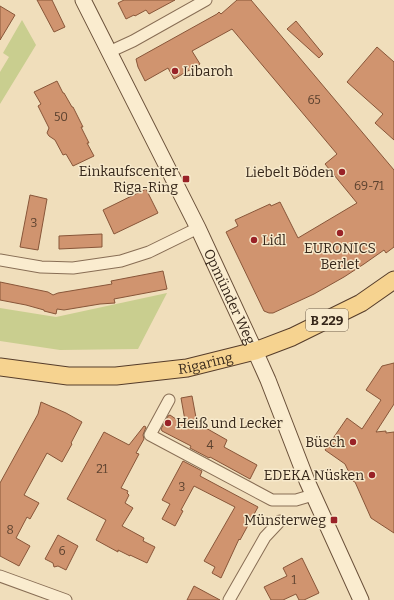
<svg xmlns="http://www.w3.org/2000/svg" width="394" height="600" viewBox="0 0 394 600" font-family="Bitter,serif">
  <rect width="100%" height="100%" fill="#f0debb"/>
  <path fill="#c9ce8f" d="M22,20L36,45L0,104V72L9,57L3,53Z
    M167,293L138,349L60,350L0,341V308L56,317Z"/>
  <path fill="#d0946f" stroke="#885639" d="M37,0H52L65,27L54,32Z
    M124,0H175L149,14L146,10L135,16L134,15L126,19L118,3Z
    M237,0H251L394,170V247L386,253L384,250L364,264L344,277L314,294L273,313H269L264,311L226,232L238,226L235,220L270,204L271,206L280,202L298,238L357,203L325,164L337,154L232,29L192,51L200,64L174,79L168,68L145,81L138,67L136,59L217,14L219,12L221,14Z
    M0,6L15,15L0,40Z
    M296,21L323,54L319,58L287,29Z
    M377,47L394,62V140L375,123L383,114L347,82Z
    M57,81L63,93H64L72,107H73L83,127H81L89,143H87L94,156L73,166L66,154L63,155L55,140L49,136L47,133L49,128L38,106L41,104L34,92Z
    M146,189L158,213L114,234L103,210Z
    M30,195L47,199L38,250L20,247Z
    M102,234V247L59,249V236Z
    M163,271L167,289L114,299L115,303L100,304L64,310L57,309L56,314L44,311V310L26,305L0,300V282L48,292L53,295L58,293L112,284L111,281Z
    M394,363V404L376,432L386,431V433L394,432V533L371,518L355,482L353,481L345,464L325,450L347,418L362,429L381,400L366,390L382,366Z
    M192,396L197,423L227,440L224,447L257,465L250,479L210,457L209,458L190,448L191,446L162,431L161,429L168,416L170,415L186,426L181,398Z
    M41,402L66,413L82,422L71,443L72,444L62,462L47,453L24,495L39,503L30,519L27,517L16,538L30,546L19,566L0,556V483L38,414Z
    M144,426L146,427L143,435L144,439L136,453L139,454L121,488L128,491L127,493L129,495L125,503L133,508L122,526L144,538L143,541L155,547L147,563L130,555V556L118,550V552L96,540L106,520L67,499L104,432L129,445Z
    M183,461L202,471L200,476L258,507L240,540L239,539L221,578L212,573L215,567L204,561L235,507L194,486L181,510L183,511L175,526L162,519L170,504L162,500Z
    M58,535L78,546L66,570L58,566L54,567L53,563L45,559Z
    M302,558L319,593L304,600H299L296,594L283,600H271L264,587L287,576L283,568Z
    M194,586L220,600H187Z"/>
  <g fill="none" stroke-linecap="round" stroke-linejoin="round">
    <g stroke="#886e55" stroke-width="13">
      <path id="street" d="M109,52L133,41L206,0
        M0,260L41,267L73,268L121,261L149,252L198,228
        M169,400L150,435L272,500H296L313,495
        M0,576L66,600
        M229,600L265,537L280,521"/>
    </g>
    <g stroke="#694f38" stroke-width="17">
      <g id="secondary">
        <path id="s1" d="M83,0L198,228L255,351L268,380L307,481L361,600"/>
      </g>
    </g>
    <g stroke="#553c2a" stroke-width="19">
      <g id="primary">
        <path id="s2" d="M0,367L68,376H116L187,368L255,351L292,337L361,303L394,280"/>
      </g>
    </g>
    <use href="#street" stroke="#faeccf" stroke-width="11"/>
    <use href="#secondary" stroke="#faeccf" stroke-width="15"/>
    <use href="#primary" stroke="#f6d390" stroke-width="17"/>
  </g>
  <g fill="#992227" stroke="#f7e9cb" stroke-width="1.5">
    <circle cx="175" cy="71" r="4"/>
    <circle cx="342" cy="172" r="4"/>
    <rect x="182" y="175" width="8" height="8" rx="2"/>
    <circle cx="340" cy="233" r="4"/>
    <circle cx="254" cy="240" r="4"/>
    <circle cx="168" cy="423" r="4"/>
    <circle cx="353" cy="442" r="4"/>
    <circle cx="372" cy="475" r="4"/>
    <rect x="330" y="516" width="8" height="8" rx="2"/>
  </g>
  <g text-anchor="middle" stroke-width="3" stroke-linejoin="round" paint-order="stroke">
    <g font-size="12" fill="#5c422f">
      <text x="314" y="104">65</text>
      <text x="61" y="121">50</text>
      <text x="369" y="190">69-71</text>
      <text x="34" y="227">3</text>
      <text x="210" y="449">4</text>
      <text x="102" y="473">21</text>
      <text x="182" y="491">3</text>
      <text x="10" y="534">8</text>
      <text x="62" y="555">6</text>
      <text x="294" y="584">1</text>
    </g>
    <rect fill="#f7e9cb" stroke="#70614f" stroke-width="1" x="306" y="309" width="42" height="22" rx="3"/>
    <g font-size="13" font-weight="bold" fill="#36271a">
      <text x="327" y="325">B 229</text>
    </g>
    <g font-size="14" fill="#36271a" stroke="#f7e9cb" text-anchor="end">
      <text x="183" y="76" text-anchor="start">Libaroh</text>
      <text x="178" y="176">Einkaufscenter<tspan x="178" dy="16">Riga-Ring</tspan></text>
      <text x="334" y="177">Liebelt Böden</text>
      <text x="262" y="245" text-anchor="start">Lidl</text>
      <text x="340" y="253" text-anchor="middle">EURONICS<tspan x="340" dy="16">Berlet</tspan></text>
      <text x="176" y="428" text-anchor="start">Heiß und Lecker</text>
      <text x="345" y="447">Büsch</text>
      <text x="364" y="480">EDEKA Nüsken</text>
      <text x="326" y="525">Münsterweg</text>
    </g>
    <g font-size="14" fill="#36271a" stroke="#f7e9cb">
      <text dy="5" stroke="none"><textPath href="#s1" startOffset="331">Opmünder Weg</textPath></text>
      <text dy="5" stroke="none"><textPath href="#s2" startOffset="207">Rigaring</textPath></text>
    </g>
  </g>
</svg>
